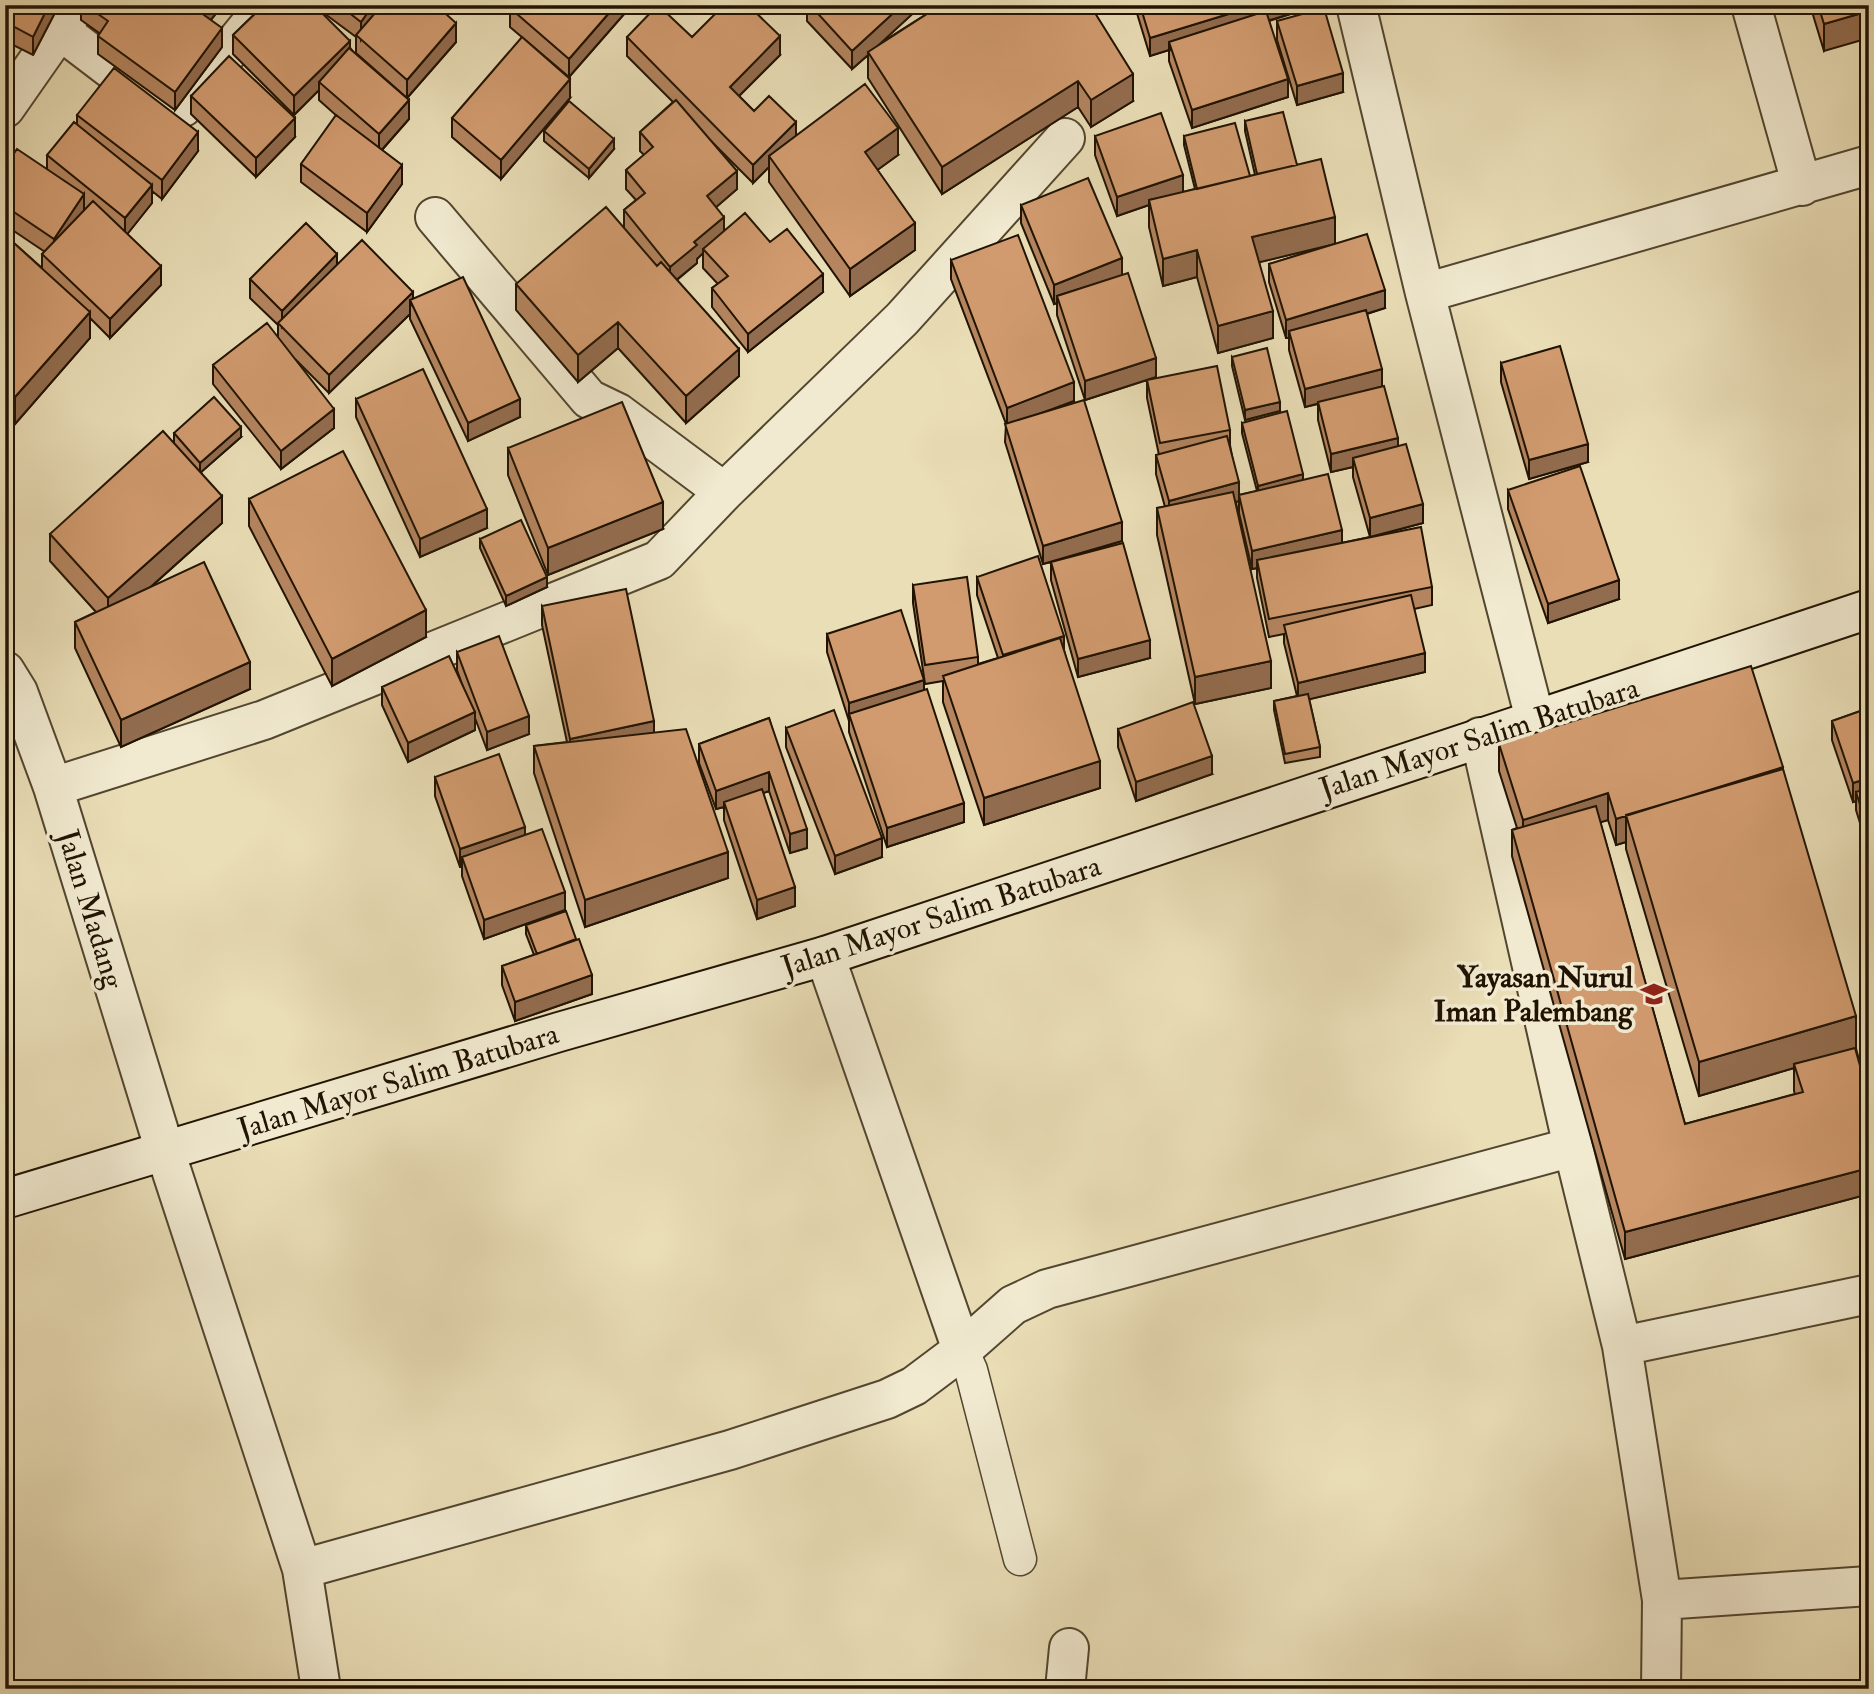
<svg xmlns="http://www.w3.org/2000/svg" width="1874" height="1694" viewBox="0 0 1874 1694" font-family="'IM FELL Double Pica',serif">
  <rect width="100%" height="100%" fill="#eadeb7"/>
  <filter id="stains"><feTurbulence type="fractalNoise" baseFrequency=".00286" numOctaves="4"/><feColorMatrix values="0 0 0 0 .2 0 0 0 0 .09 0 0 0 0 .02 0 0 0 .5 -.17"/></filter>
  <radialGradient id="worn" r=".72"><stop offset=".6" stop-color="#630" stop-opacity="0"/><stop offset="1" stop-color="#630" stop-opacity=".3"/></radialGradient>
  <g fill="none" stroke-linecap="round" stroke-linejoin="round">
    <g stroke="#52462f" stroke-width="35">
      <path id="lane" d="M962,1350L971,1370L1020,1559"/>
    </g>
    <g stroke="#52462f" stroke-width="42">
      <path id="street" d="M1356,5L1425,293L1535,719
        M1751,5L1802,186
        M61,31L166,111L183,107L266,5
        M5,108L77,5
        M435,217L589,399L618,413L724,492
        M1425,293L1869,165
        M5,671L18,692L53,787L165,1151L302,1569L321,1689
        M1480,737L1573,1147L1622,1346L1662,1600L1661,1689
        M53,787L264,720L659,560L724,492L902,319L1065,138
        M825,956L962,1350
        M1622,1346L1869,1294
        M302,1569L730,1450L887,1399L914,1386L962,1350L1013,1305L1047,1289L1573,1147
        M1662,1600L1869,1586
        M1065,1689L1069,1648"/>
    </g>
    <g stroke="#201302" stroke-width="42">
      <path id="secondary" d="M5,1199L559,1032L825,956L1869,609"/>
    </g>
    <use href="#lane" stroke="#f1ead0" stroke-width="32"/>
    <use href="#street" stroke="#f1ead0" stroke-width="38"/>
    <use href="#secondary" stroke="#f1ead0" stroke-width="38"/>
  </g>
  <path fill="#b4855f" stroke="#201302" stroke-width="2" fill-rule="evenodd" d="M5,5H59L33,55L5,41Z
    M81,5H223L211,20L222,47L175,110L98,54V36L99,33L81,20Z
    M264,5H436L456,42L407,98L356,53V37L317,8L409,119L382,150L402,184L367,232L301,182V164L338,117L319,100V90L294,115L233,54V35Z
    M632,5L569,77L510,27V8Z
    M807,5H922L879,44L941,5L1133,101L1091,127L1078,107L942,194L868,78V55L852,69L807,21Z
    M1136,5H1313V7L1269,21L1288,97L1192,128L1169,61V50L1150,56L1136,10Z
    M1810,5H1869L1824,51Z
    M1277,21L1343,92L1297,105L1277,40Z
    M627,37H692L780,55L739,96L754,111L796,136L898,155L877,170L915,250L850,296L769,182V167L753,183L710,140L737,189L716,207L724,231L770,242L823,292L748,352L712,307V288L718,284L703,268V253L697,259V263L677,280L739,376L686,423L618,348L578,382L516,310V284L624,228V210L636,200L626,189V170L644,155L640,151V132L673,102L627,56Z
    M191,96L295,137L256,177L191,114Z
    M570,98L501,179L452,137V118Z
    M77,115L198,151L162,199L152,191V203L127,234L161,285L110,338L90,318V338L15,424L14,423V430L5,441V235L42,268V254L45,252L5,225V167L47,169V155L77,125Z
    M1245,121L1297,165L1335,244L1385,308L1367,314L1382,387L1398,446L1423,523L1370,537L1432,587V605L1414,609L1425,672L1309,699L1320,747V757L1285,763L1274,710V701L1297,696L1284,643V634L1269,637L1257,578V568L1252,569L1239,513V501L1236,502L1271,688L1195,704L1157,535V508L1165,507L1156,474V455H1159L1147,398V380L1230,430V445L1239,495L1257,491L1242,433V423L1303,480L1342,543L1370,537L1353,477V467L1331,472L1318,420V404L1305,407L1289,350V338H1286L1269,282V264L1334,244L1259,262L1273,338L1218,353L1197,277L1163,286L1149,227V205L1117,216L1095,155V136L1183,192L1195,189L1184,145V136L1250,176L1255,175L1245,131Z
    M544,131L614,149L589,178L544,141Z
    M1021,205L1122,275L1156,377L1085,400L1057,315V303L1054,304L1021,223Z
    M951,260L1074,401L1044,412L1122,541L1066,558L1150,658L1078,677L1051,580V562L1043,564L1005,442L1006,424L951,279Z
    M337,265L413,299L520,417L468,441L410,319V314L329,393L295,359L334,428L281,469L213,384V365L278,337V325L250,298V279Z
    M1232,357L1280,411L1245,420L1232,366Z
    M1501,363L1588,462L1529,479L1501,382Z
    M356,399L487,528L420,557L356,417Z
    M174,433L241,437L201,472L222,523L151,587L250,689L121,747L75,648V622L96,612L50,561V534L174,443Z
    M508,448L663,529L548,575L508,475Z
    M1508,490L1619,599L1548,623L1508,509Z
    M249,499L426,637L332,686L249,526Z
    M480,539L547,587L506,606L480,548Z
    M977,577L1064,650L1100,788L984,825L943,702V681L925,684L913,603V585L978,657V664L998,658L977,595Z
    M542,606L654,732L728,878L585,927L534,773V746L567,742L542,625Z
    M827,634L924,690L964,822L887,847L849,732V721L827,652Z
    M457,652L529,734L487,750L475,718V730L408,762L382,705V687H463L457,670Z
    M1869,708V852L1856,810V801L1853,802L1832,740V721Z
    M769,718L807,848L790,853L769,791L763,793L795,906L757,919L724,820V807L716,809L699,763V744Z
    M786,728L882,857L835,874L786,747Z
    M1118,729L1212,774L1136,801L1118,747Z
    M1499,744L1783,770L1869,1098V1194L1625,1259L1512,856V830L1517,828L1499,771ZM1608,820L1616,845L1626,842V849L1699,1096L1794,1068V1091L1795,1094L1685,1124L1600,822Z
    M435,777L525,835L565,910L484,939L462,876V867H460L435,796Z
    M526,925L576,940L592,994L515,1021L502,985V966L534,955L526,934Z"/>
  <path fill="#926c4e" stroke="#201302" stroke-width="2" d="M49,5H59L33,55V37Z
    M208,5H223L205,27V9Z
    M373,5H387L361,40V22Z
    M616,5H632L569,77V59Z
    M902,5H922L869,54L868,52V55L852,69V51Z
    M1258,5H1313V7L1171,50L1169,42V50L1150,56V38Z
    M1869,11V38L1824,51V24Z
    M456,23V42L407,98V80Z
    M222,28V47L175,110V92Z
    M780,36V55L730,105V87Z
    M350,41V59L319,82V90L294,115V96Z
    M1343,73V92L1297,105V86Z
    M1133,74V101L1091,127V100Z
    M570,79V98L501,179V160Z
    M1288,79V97L1192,128V110Z
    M1078,81V107L942,194V167Z
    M409,100V119L379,153V134Z
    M295,118V137L256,177V158Z
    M796,122V141L769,156V167L753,183V165Z
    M898,128V155L865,179V152Z
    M198,132V151L162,199V180Z
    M614,139V149L589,178V169Z
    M402,165V184L367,232V213Z
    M737,171V189L707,215V196Z
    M1183,175V193L1149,200V205L1117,216V197Z
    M152,185V203L125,237V218Z
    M84,194V213L54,258V239Z
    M724,217V235L703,249V253L697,259V263L670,285V267L694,242Z
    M1335,217V244L1252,264V237Z
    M915,223V250L850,296V269Z
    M1197,250V277L1163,286V259Z
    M337,254V272L282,327V311Z
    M1122,258V276L1057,296V303L1054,304V285Z
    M161,266V285L110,338V319Z
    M823,274V292L748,352V334Z
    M1385,290V308L1290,337L1289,331V338H1286V320Z
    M413,292V307L410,300V314L329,393V375Z
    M1273,311V338L1218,353V326Z
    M90,312V338L15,424V397Z
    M618,322V348L578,382V355Z
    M739,349V376L686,423V396Z
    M1156,358V377L1085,400V381Z
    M1382,369V387L1305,407V389Z
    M1074,382V401L1007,426V408Z
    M520,399V417L468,441V423Z
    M1280,402V411L1245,420V410Z
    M334,409V428L281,469V451Z
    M14,421V430L5,441V432Z
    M241,427V437L200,473V463Z
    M1398,438V456L1353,458V467L1331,472V454Z
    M1588,444V462L1529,479V460Z
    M1303,474V483L1258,495V486Z
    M1239,482V501L1169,520V501Z
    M222,496V523L108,625V598Z
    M663,502V529L548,575V548Z
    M1423,504V523L1370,537V518Z
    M487,509V528L420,557V539Z
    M1122,522V541L1043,564V546Z
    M1342,530V548L1257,560V568L1252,569V551Z
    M547,577V587L506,606V596Z
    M1619,580V599L1548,623V604Z
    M426,610V637L332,686V659Z
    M1064,636V654L1003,674V655Z
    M1150,640V658L1078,677V659Z
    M1425,653V672L1298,702V683Z
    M1271,661V688L1195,704V677Z
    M250,662V689L121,747V720Z
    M924,680V698L849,714V722V703Z
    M475,712V730L408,762V743Z
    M529,716V734L487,750V732Z
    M654,721V740L570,758V739Z
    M1212,756V774L1136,801V782Z
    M1100,761V788L984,825V798Z
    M1783,767V794L1626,815Z
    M769,772V791L726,806L724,802V807L716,809V791Z
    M1869,778V797L1856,792V801L1853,802V783Z
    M1608,793V820L1523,847V820Z
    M964,803V822L887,847V828Z
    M1626,815V842L1616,845V819Z
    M525,827V845L462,857V867H460V849Z
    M807,829V848L790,853V834Z
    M882,838V857L835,874V856Z
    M728,852V878L585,927V900Z
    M795,887V906L757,919V900Z
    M565,892V910L484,939V920Z
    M592,975V994L515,1021V1002Z
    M1856,1016V1050L1794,1064V1068L1699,1096V1062Z
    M1869,1168V1194L1625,1259V1232Z"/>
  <path fill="#d19b6f" stroke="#201302" stroke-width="2" d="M5,5H49L33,37L5,22Z
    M85,5H190L222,28L175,92L98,36L108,21Z
    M264,5H314L350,41L294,96L233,35Z
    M339,5H373L361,22Z
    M382,5H436L456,23L407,80L356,35Z
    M513,5H616L569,59L510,8Z
    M658,5L692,37L724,5H748L780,36L730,87L754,111L769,96L796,122L753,165L627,37Z
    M810,5H902L852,51Z
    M941,5H1090L1133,74L1091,100L1078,81L942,167L868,52Z
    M1140,5H1258L1150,38Z
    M1818,5H1869V11L1824,24Z
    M1324,8L1343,73L1297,86L1277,21Z
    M1266,11L1288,79L1192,110L1169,42Z
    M522,37L570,79L501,160L452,118Z
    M349,48L409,100L379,134L319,82Z
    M229,56L295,118L256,158L191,96Z
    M114,68L198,132L162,180L77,115Z
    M865,84L898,128L865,152L915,223L850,269L769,156Z
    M676,100L737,171L707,196L724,217L694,242L697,245L670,267L624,210L645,193L626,170L653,147L640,132Z
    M569,101L614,139L589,169L544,131Z
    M1283,112L1297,165L1257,174L1245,121Z
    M1161,113L1183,175L1117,197L1095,136Z
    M336,115L402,165L367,213L301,164Z
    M74,122L152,185L125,218L47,155Z
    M1235,123L1250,176L1197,189L1184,136Z
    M17,149L84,194L54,239L5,206V167Z
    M1321,159L1335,217L1252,237L1273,311L1218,326L1197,250L1163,259L1149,200Z
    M1088,178L1122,258L1054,285L1021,205Z
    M93,201L161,266L110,319L42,254Z
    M606,207L657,266L661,262L739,349L686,396L618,322L578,355L516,284Z
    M745,213L770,242L787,229L823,274L748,334L712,288L728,276L703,249Z
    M306,223L337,254L282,311L250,279Z
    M1367,234L1385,290L1286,320L1269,264Z
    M5,235L90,312L15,397L5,388Z
    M1018,235L1074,382L1007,408L951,260Z
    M362,240L413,292L329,375L278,323Z
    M1128,273L1156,358L1085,381L1057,296Z
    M463,277L520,399L468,423L410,300Z
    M1366,310L1382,369L1305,389L1289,331Z
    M267,323L334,409L281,451L213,365Z
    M1560,346L1588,444L1529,460L1501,363Z
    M1267,348L1280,402L1245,410L1232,357Z
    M1217,366L1230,430L1160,443L1147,380Z
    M423,369L487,509L420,539L356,399Z
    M1384,386L1398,438L1331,454L1318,402Z
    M214,397L241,427L200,463L174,433Z
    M1084,400L1122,522L1043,546L1005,424Z
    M622,402L663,502L548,548L508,448Z
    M1287,411L1303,474L1258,486L1242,423Z
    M5,414L14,421L5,432Z
    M163,431L222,496L108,598L50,534Z
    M1227,436L1239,482L1169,501L1156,455Z
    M1406,444L1423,504L1370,518L1353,458Z
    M343,451L426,610L332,659L249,499Z
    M1580,466L1619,580L1548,604L1508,490Z
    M1328,474L1342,530L1252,551L1239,495Z
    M1233,492L1271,661L1195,677L1157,508Z
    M521,520L547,577L506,596L480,539Z
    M1421,527L1432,587L1269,619L1257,560Z
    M1123,543L1150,640L1078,659L1051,562Z
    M1038,556L1064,636L1003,655L977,577Z
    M204,562L250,662L121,720L75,622Z
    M967,577L978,657L925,665L913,585Z
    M626,589L654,721L570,739L542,606Z
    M1411,595L1425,653L1298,683L1284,625Z
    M901,610L924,680L849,703L827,634Z
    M499,636L529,716L487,732L457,652Z
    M1060,638L1100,761L984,798L943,676Z
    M449,656L475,712L408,743L382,687Z
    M1751,666L1783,767L1616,819L1608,793L1523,820L1499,744Z
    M927,689L964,803L887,828L849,714Z
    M1308,694L1320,747L1285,754L1274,701Z
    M1193,702L1212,756L1136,782L1118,729Z
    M1869,708V778L1853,783L1832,721Z
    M834,710L882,838L835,856L786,728Z
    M769,718L807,829L790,834L769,772L716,791L699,744Z
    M686,729L728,852L585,900L534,746Z
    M499,754L525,827L460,849L435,777Z
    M1783,769L1856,1016L1699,1062L1626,815Z
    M1869,788V833L1856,792Z
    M762,789L795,887L757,900L724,802Z
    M1596,806L1685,1124L1803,1092L1794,1064L1855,1048L1869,1098V1168L1625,1232L1512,830Z
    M542,829L565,892L484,920L462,857Z
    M566,911L576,939L537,954L526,925Z
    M579,939L592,975L515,1002L502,966Z"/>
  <defs>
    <g id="school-bare" transform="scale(2.1)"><path d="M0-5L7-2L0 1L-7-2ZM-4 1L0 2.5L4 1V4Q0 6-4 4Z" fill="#8f2418" stroke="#f1ead0" stroke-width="2.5" paint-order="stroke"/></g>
  </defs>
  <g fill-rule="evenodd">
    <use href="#school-bare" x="1654" y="994"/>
  </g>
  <g text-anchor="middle" stroke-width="7" stroke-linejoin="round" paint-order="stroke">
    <g font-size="30" fill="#201302" stroke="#f1ead0">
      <text transform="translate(1479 738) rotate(-18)" y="10">Jalan Mayor Salim Batubara</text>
      <text transform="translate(91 909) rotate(73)" y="10">Jalan Madang</text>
      <text transform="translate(941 916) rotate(-18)" y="10">Jalan Mayor Salim Batubara</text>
      <text transform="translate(398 1081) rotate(-17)" y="10">Jalan Mayor Salim Batubara</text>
    </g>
    <g font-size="30" font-weight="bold" fill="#201302" stroke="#f1ead0" text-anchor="end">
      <text x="1633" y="987">Yayasan Nurul<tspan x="1633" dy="34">Iman Palembang</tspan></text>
    </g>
  </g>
  <rect width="1874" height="1694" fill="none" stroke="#eadeb7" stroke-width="28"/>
  <rect x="7" y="7" width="1860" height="1680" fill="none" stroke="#201302" stroke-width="3.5"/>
  <rect x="14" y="14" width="1846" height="1666" fill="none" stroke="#201302" stroke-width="2"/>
  <rect width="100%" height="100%" filter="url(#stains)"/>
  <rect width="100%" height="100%" fill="url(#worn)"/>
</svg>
